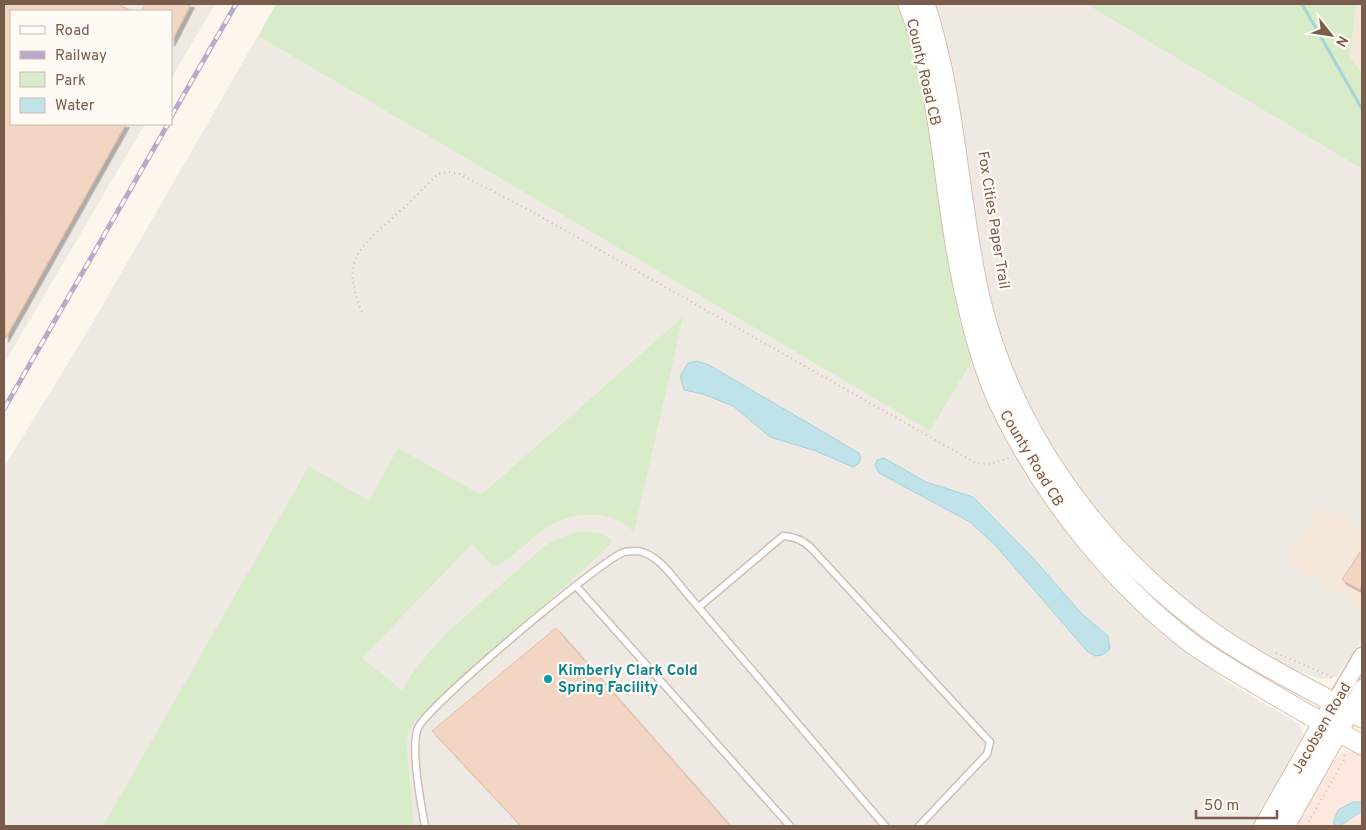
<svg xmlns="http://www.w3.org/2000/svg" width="1366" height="830" viewBox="0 0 1366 830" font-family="Overpass,sans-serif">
  <defs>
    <filter id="shadow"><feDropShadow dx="3.5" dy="3.5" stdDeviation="0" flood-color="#0004"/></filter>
  </defs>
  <rect width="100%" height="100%" fill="#fdf6ec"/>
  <path fill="#f5e8da" d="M1356,4H1362V73L1350,57Z
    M1320,504L1362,530V609L1287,563Z"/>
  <path fill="#fde8e0" d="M1353,751L1362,754V826H1293L1336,758L1340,754Z"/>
  <path fill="#efe9e4" d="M4,4H215L171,79V11H11V124H145L4,364Z
    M932,4H1086L1362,169V530L1320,504L1287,563L1362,609V640L1336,677L1321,679L1279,664L1213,624L1164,586L1067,479L1007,361L980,268L951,66Z
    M258,36L930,431L975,356L993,407L1165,631L1229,683L1298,723L1304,736L1302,745L1257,826H4V467L86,334Z"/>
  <path fill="#d8ecc9" d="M276,4H902L922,74L975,356L930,431L258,36Z
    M1086,4H1356L1350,57L1362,73V169Z
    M683,317L634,532C623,521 613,517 597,515C560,513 545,528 519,550C510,557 504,563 493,566L472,544L362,658L402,690C429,643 472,611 512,575C527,563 542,545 560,538C575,531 597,528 611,539L610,545L415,721L408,734L407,749L414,826H103L309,466L369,501L398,448L481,495Z"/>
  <path fill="#bfe3e8" stroke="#a5d3da" d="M697,361L709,365L859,453L861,458L859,463L853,467L816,451L770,437L733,406L703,394L684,390L680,376L688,363Z
    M884,458L926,482L973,497L1032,557L1081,613L1108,636L1110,649L1103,655L1095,656L1087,651L995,545L970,522L879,473L875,465L877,460Z
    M1353,802H1362V812C1352,815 1346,826 1335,826L1333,823L1338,810Z"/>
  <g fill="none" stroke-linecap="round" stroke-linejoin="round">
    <path stroke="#a5d3da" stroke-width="3" d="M1302,4L1362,109"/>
  </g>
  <path fill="#f3d5c3" stroke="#e6bba3" filter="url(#shadow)" d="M4,4H118L131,11H11V124H126L5,339Z
    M145,4H191L171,43V11H141Z
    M1360,552L1362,553V585L1360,590L1342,580Z
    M556,628L704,796L730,826H521L432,731Z"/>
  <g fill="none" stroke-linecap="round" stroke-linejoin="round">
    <g stroke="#d1beb0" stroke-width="9">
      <path id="service" d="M576,586L790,826
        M699,607L783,536C795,537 803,540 812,549L990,742L987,754L919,826
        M425,826C421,805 410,747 418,728C426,707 595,565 622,553C626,551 633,551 637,551C658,553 675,580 688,595L885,826"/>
    </g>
    <g stroke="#d1beb0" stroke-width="19">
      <path id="tertiary" d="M1335,702L1362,656
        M1350,711L1362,688"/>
    </g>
    <g stroke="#d6c0b0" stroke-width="21">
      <path id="secondary" d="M908,4C941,89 942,182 960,271C970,320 982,371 1005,416C1048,502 1118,589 1195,646C1218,662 1242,676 1266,690C1298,709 1330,727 1362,745
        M925,4C956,98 958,197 979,293C1010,429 1096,547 1208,629C1255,663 1311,689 1362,718
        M1264,826L1329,712
        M1285,826L1344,721"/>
    </g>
    <path stroke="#d9b8a5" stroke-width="2" stroke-dasharray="1 4" stroke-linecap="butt" d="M362,312C339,256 361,248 399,212C413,200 425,186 438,174L448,172L460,174L529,210L976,463L991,464L1012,457
      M1276,653L1330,676L1333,680
      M1306,826L1344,760L1345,751"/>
    <use href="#service" stroke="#fff" stroke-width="6"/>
    <use href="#tertiary" stroke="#fff" stroke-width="16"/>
    <use href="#secondary" stroke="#fff" stroke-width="19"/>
    <g stroke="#b9a8c9" stroke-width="5">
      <path id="rail" d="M171,117L236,4
        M4,409L168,124"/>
    </g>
    <use href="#rail" stroke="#fffaf3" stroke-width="3" stroke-dasharray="9" stroke-linecap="butt"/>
  </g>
  <circle fill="#0f9aa8" stroke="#fffaf3" stroke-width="2" cx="548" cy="679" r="5"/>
  <g text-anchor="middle" stroke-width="4.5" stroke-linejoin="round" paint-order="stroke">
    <g font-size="15" fill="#7a5c4d" stroke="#fffaf3">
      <text transform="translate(924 72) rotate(77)" y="5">County Road CB</text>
      <text transform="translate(994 220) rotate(81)" y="5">Fox Cities Paper Trail</text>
      <text transform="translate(1032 458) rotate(59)" y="5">County Road CB</text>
      <text transform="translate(1321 728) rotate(-60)" y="5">Jacobsen Road</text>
    </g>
    <g font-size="15" font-weight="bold" fill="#0d838f" stroke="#fffaf3" text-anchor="start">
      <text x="558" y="675">Kimberly Clark Cold<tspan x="558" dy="17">Spring Facility</tspan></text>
    </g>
  </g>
  <rect width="1366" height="830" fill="none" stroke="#7a5c4d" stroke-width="10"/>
  <rect x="10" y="10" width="162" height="115" fill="#fffaf3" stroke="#cabbb1"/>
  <rect x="20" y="26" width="25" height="8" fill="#ffffff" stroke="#cabbb1"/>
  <text x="55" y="35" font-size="15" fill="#7a5c4d">Road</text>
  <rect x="20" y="51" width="25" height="8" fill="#b9a8c9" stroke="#cabbb1"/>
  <text x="55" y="60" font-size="15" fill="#7a5c4d">Railway</text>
  <rect x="20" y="72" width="25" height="15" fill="#d8ecc9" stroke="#cabbb1"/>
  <text x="55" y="85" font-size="15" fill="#7a5c4d">Park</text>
  <rect x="20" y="98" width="25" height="15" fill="#bfe3e8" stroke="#cabbb1"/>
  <text x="55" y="110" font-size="15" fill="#7a5c4d">Water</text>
  <g transform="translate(1331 35) rotate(120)" stroke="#fffaf3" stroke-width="4" paint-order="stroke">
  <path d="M0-4L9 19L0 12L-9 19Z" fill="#7a5c4d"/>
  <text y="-8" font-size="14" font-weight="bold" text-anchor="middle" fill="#7a5c4d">N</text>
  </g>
  <path d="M1196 810v8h81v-8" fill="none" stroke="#7a5c4d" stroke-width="2.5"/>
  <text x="1204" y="810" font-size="15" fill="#7a5c4d" stroke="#fffaf3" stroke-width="4" paint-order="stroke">50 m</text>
</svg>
